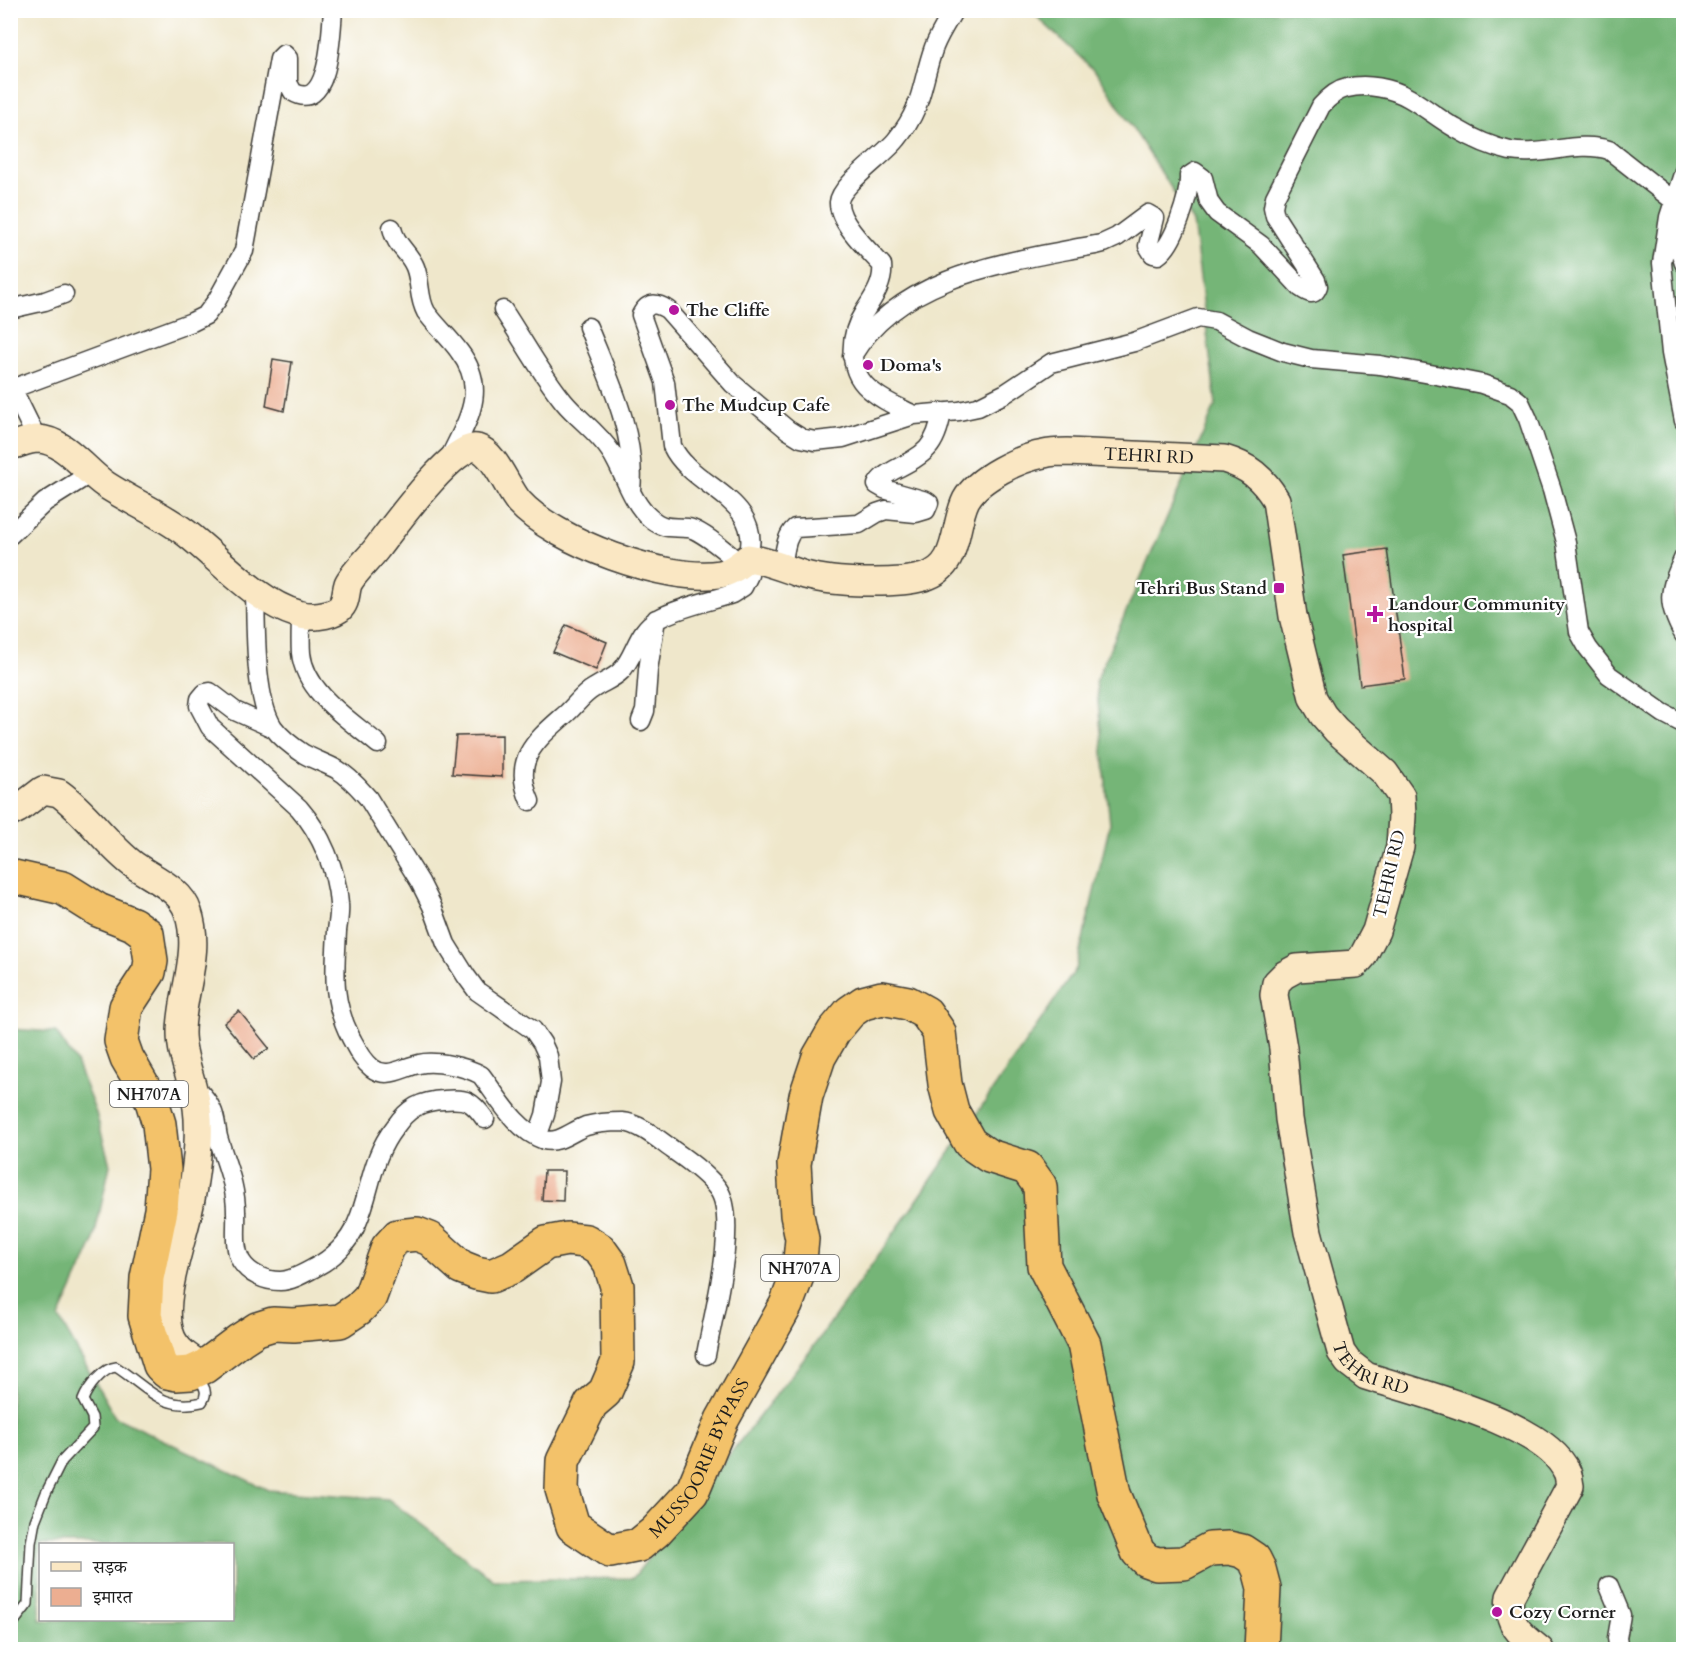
<svg xmlns="http://www.w3.org/2000/svg" width="1694" height="1660" viewBox="0 0 1694 1660" font-family="Cardo,'Noto Serif Devanagari',serif">
  <rect width="100%" height="100%" fill="#fff"/>
  <filter id="ink" filterUnits="userSpaceOnUse"><feTurbulence type="fractalNoise" baseFrequency=".0167" numOctaves="2"/><feDisplacementMap in="SourceGraphic" scale="12" xChannelSelector="R" yChannelSelector="G"/><feConvolveMatrix kernelMatrix="1 2 1 2 8 2 1 2 1" color-interpolation-filters="sRGB"/></filter>
  <filter id="wash" filterUnits="userSpaceOnUse"><feTurbulence type="fractalNoise" baseFrequency=".008" numOctaves="4" result="noise"/><feDisplacementMap in="SourceGraphic" scale="24" xChannelSelector="R" yChannelSelector="G"/><feGaussianBlur stdDeviation="1.35" result="paint"/><feColorMatrix in="noise" values="0 0 0 0 0 0 0 0 0 0 0 0 0 0 0 0 0 1.4 0 .05"/><feComposite in="paint" operator="in"/></filter>
  <g filter="url(#wash)">
    <rect width="100%" height="100%" fill="#efe7cb"/>
    <path fill="#75b577" stroke="#48684a" stroke-width="1.5" fill-rule="evenodd" d="M1031,11H1683V1649H11L10,1029L56,1032L76,1062L96,1113L110,1165L93,1243L59,1318L115,1417L268,1490L388,1499L494,1580L633,1578L811,1350L916,1202L1076,969L1110,824L1096,681L1216,404L1193,222L1098,74ZM40,1544H232V1620H40Z"/>
    <g id="blocks">
      <path fill="#ecae91" d="M273,359L292,362L284,411L266,406Z
        M1387,549L1405,679L1360,685L1343,555Z
        M566,625L607,642L596,670L553,652Z
        M502,735V777L452,774L456,736Z
        M239,1011L269,1048L254,1059L224,1023Z
        M544,1171H564L563,1201L542,1200Z"/>
    </g>
  </g>
  <g filter="url(#ink)">
    <use href="#blocks" fill-opacity="0" stroke="#3c3a36" stroke-width="1.5"/>
    <g fill="none" stroke-linecap="round" stroke-linejoin="round">
      <g stroke="#3c3a36" stroke-width="12">
        <path id="lane" d="M10,1627L28,1604L31,1543L35,1521L46,1493L62,1461L93,1428L92,1417L83,1400C88,1387 103,1368 116,1367C146,1386 162,1412 202,1402C209,1392 204,1384 195,1377"/>
      </g>
      <g stroke="#3c3a36" stroke-width="21">
        <path id="street" d="M1684,171L1669,217L1662,263L1671,353L1684,421
          M1670,222L1684,263
          M392,228C395,245 409,252 415,267C421,282 418,298 426,312C436,326 449,337 459,351C490,391 466,422 448,461
          M10,309L45,301L64,294
          M503,310C523,340 541,374 564,402C578,419 598,432 611,452C624,472 631,502 650,518C665,531 672,526 688,528C701,529 743,564 749,575L743,587L732,594C710,601 677,608 658,619C637,630 636,655 621,671C613,679 603,682 594,688C583,694 576,705 567,713C538,739 511,758 530,801
          M588,327C608,377 637,435 631,490
          M852,356C896,281 994,264 1073,249C1083,247 1094,246 1104,243L1117,237L1148,214L1155,218L1148,246L1153,254L1158,255C1174,245 1190,195 1189,176L1195,172L1203,178L1209,202L1217,213L1261,245L1301,288C1308,293 1314,297 1318,286L1316,280L1275,216L1273,207L1275,197L1321,106C1328,98 1337,90 1347,88C1366,83 1392,88 1409,98C1425,107 1439,119 1455,128C1470,137 1492,147 1510,151C1543,157 1577,140 1609,150L1674,201
          M10,384L37,439
          M14,388L192,322L206,315L217,300L244,251L279,59L284,54L288,58V83L293,92C330,114 331,31 333,10
          M914,415C900,408 885,402 873,392C847,374 848,337 864,312C873,298 884,283 882,265C869,251 838,222 839,202C840,185 885,155 897,139C924,106 921,83 934,47C939,34 947,22 954,10
          M10,535L45,502L91,473
          M1684,557C1669,591 1665,601 1684,635
          M748,558C765,498 692,489 672,446L665,382L641,315C648,301 657,303 668,310L733,384L788,430L801,438L815,441L843,438L914,415L959,411L978,407L1006,393L1051,363L1134,342L1198,318L1216,321L1248,338L1283,352L1311,359L1380,365L1436,375L1482,384L1510,394L1520,402L1528,419L1552,490L1566,542L1579,632L1588,648L1609,675L1663,713L1684,724
          M782,566C785,553 785,537 795,528L859,524L877,513L886,510L916,513L926,510L929,503L926,501L884,489L877,485C880,478 887,474 894,470C925,454 936,448 942,412
          M255,590C256,625 254,698 273,727C281,738 293,747 304,754C315,760 327,764 338,770C350,777 359,788 368,798L420,882L432,906L446,944L466,976L477,991L533,1030L542,1043L548,1056L551,1082L545,1115L537,1137
          M301,615C301,628 300,641 301,653C305,693 350,720 378,744
          M641,721L645,711L648,670L656,619
          M273,728L235,711L210,692L205,693L200,699L199,706L210,727L299,808C321,833 337,871 339,904C340,913 338,922 337,931C335,973 331,999 351,1038C357,1049 362,1060 372,1068C387,1080 403,1067 419,1064C435,1060 467,1067 481,1075C498,1097 515,1130 544,1140C559,1144 572,1131 586,1126C597,1123 610,1122 622,1122C640,1123 659,1140 673,1150C689,1161 707,1174 718,1189C740,1220 712,1318 706,1355
          M196,1089C203,1095 208,1101 212,1110C216,1118 216,1128 218,1137C225,1162 236,1184 236,1212C237,1227 233,1246 241,1261C249,1274 265,1281 280,1281C291,1281 303,1274 314,1268C332,1259 349,1243 357,1223C372,1189 370,1159 395,1127C408,1108 421,1101 444,1100C467,1098 472,1101 485,1119
          M1609,1586L1621,1615L1617,1638L1619,1650"/>
      </g>
      <g stroke="#3c3a36" stroke-width="30">
        <g id="secondary">
          <path id="s1" d="M10,446C19,444 29,439 38,439C65,440 85,471 106,485C132,502 161,514 186,533C220,559 256,602 298,614C309,618 329,616 339,609C347,602 345,593 348,584C353,573 370,558 377,548C391,530 455,441 477,448C495,453 507,488 519,502C555,542 667,583 720,574C731,572 739,565 748,558C768,561 786,569 805,575C834,583 895,585 924,577C960,567 953,526 966,500C978,478 1020,458 1044,454C1051,452 1059,452 1067,452L1224,459C1248,466 1263,478 1276,500L1293,616L1313,698L1323,715L1336,730L1385,773L1401,796L1402,816L1400,847L1376,931L1363,956L1356,964L1297,968L1284,975L1276,983L1274,995L1283,1048L1289,1119L1308,1232L1341,1352L1348,1362L1366,1376C1415,1392 1546,1423 1567,1472C1569,1476 1569,1482 1570,1486L1510,1597C1506,1624 1521,1635 1540,1650"/>
          <path d="M10,813L18,809L43,790L59,793C87,813 106,844 134,865C152,878 181,889 188,912C202,952 181,993 181,1033C181,1058 194,1083 197,1108C201,1137 196,1171 191,1199C185,1236 159,1297 170,1333C174,1349 190,1359 204,1367"/>
        </g>
      </g>
      <g stroke="#3c3a36" stroke-width="36">
        <g id="highway">
          <path id="s2" d="M10,876L63,888L98,910L133,924L147,934L151,961L149,972L126,1007L121,1041L127,1058L152,1101L159,1124L164,1169L161,1210L147,1278L145,1316L160,1365L167,1372L176,1374L191,1373L204,1367L240,1340L257,1329L273,1324L294,1325L340,1321L358,1309L370,1297L388,1247L398,1236L417,1234L430,1239L461,1267L476,1273L491,1276L512,1267L546,1243L567,1239L586,1241L600,1250L610,1264L617,1286L618,1362L605,1392L591,1404L563,1461L562,1489L573,1526L610,1551L639,1545L655,1532L692,1492L722,1420L786,1305L799,1271L802,1239L797,1215L794,1164L806,1096L819,1057L834,1031L850,1012L863,1003L882,998L908,1003L926,1013L939,1032L945,1084L952,1111L970,1143L989,1156L1027,1168L1040,1186L1044,1266L1084,1344L1114,1494L1138,1552L1146,1560L1157,1564L1184,1563L1210,1549L1229,1548L1242,1551L1254,1559L1259,1569L1264,1588L1261,1650"/>
        </g>
      </g>
      <use href="#lane" stroke="#fff" stroke-width="9"/>
      <use href="#street" stroke="#fff" stroke-width="18"/>
      <use href="#secondary" stroke="#fae7c3" stroke-width="27"/>
      <use href="#highway" stroke="#f3c26a" stroke-width="33"/>
    </g>
  </g>
  <g fill="#b5179e" stroke="#fff" stroke-width="2">
    <circle cx="674" cy="310" r="6"/>
    <circle cx="868" cy="365" r="6"/>
    <circle cx="670" cy="405" r="6"/>
    <rect x="1273" y="582" width="12" height="12" rx="3"/>
    <path d="M1372 605h6v6h6v6h-6v6h-6v-6h-6v-6h6z"/>
    <circle cx="1497" cy="1612" r="6"/>
  </g>
  <g text-anchor="middle" stroke-width="4.5" stroke-linejoin="round" paint-order="stroke">
    <g fill="#fff" stroke="#606060" stroke-width="1.5">
      <rect x="110" y="1081" width="78" height="26" rx="4.5"/>
      <rect x="761" y="1255" width="78" height="26" rx="4.5"/>
    </g>
    <g font-size="16" font-weight="bold" fill="#1c1c1c">
      <text x="149" y="1100">NH707A</text>
      <text x="800" y="1274">NH707A</text>
    </g>
    <g font-size="18" font-weight="bold" fill="#1c1c1c" stroke="#fff" text-anchor="start">
      <text x="686" y="316">The Cliffe</text>
      <text x="880" y="371">Doma's</text>
      <text x="682" y="411">The Mudcup Cafe</text>
      <text x="1267" y="594" text-anchor="end">Tehri Bus Stand</text>
      <text x="1388" y="610">Landour Community<tspan x="1388" dy="21">hospital</tspan></text>
      <text x="1509" y="1618">Cozy Corner</text>
    </g>
    <g font-size="18" fill="#1c1c1c" stroke="#fff">
      <text dy="6" stroke="none"><textPath href="#s1" startOffset="1396">TEHRI RD</textPath></text>
      <text transform="translate(1389 874) rotate(-77)" y="6">TEHRI RD</text>
      <text dy="6" stroke="none"><textPath href="#s1" startOffset="2547">TEHRI RD</textPath></text>
      <text dy="6" stroke="none"><textPath href="#s2" startOffset="1614">MUSSOORIE BYPASS</textPath></text>
    </g>
  </g>
  <rect width="1694" height="1660" fill="none" stroke="#fff" stroke-width="36"/>
  <rect x="39" y="1543" width="195" height="78" fill="#ffffff" stroke="#a4a4a4" stroke-width="1.5"/>
  <rect x="51" y="1562" width="30" height="9" fill="#fae7c3" stroke="#a4a4a4" stroke-width="1.5"/>
  <text x="93" y="1573" font-size="18" fill="#1c1c1c">सड़क</text>
  <rect x="51" y="1588" width="30" height="18" fill="#ecae91" stroke="#a4a4a4" stroke-width="1.5"/>
  <text x="93" y="1603" font-size="18" fill="#1c1c1c">इमारत</text>
</svg>
